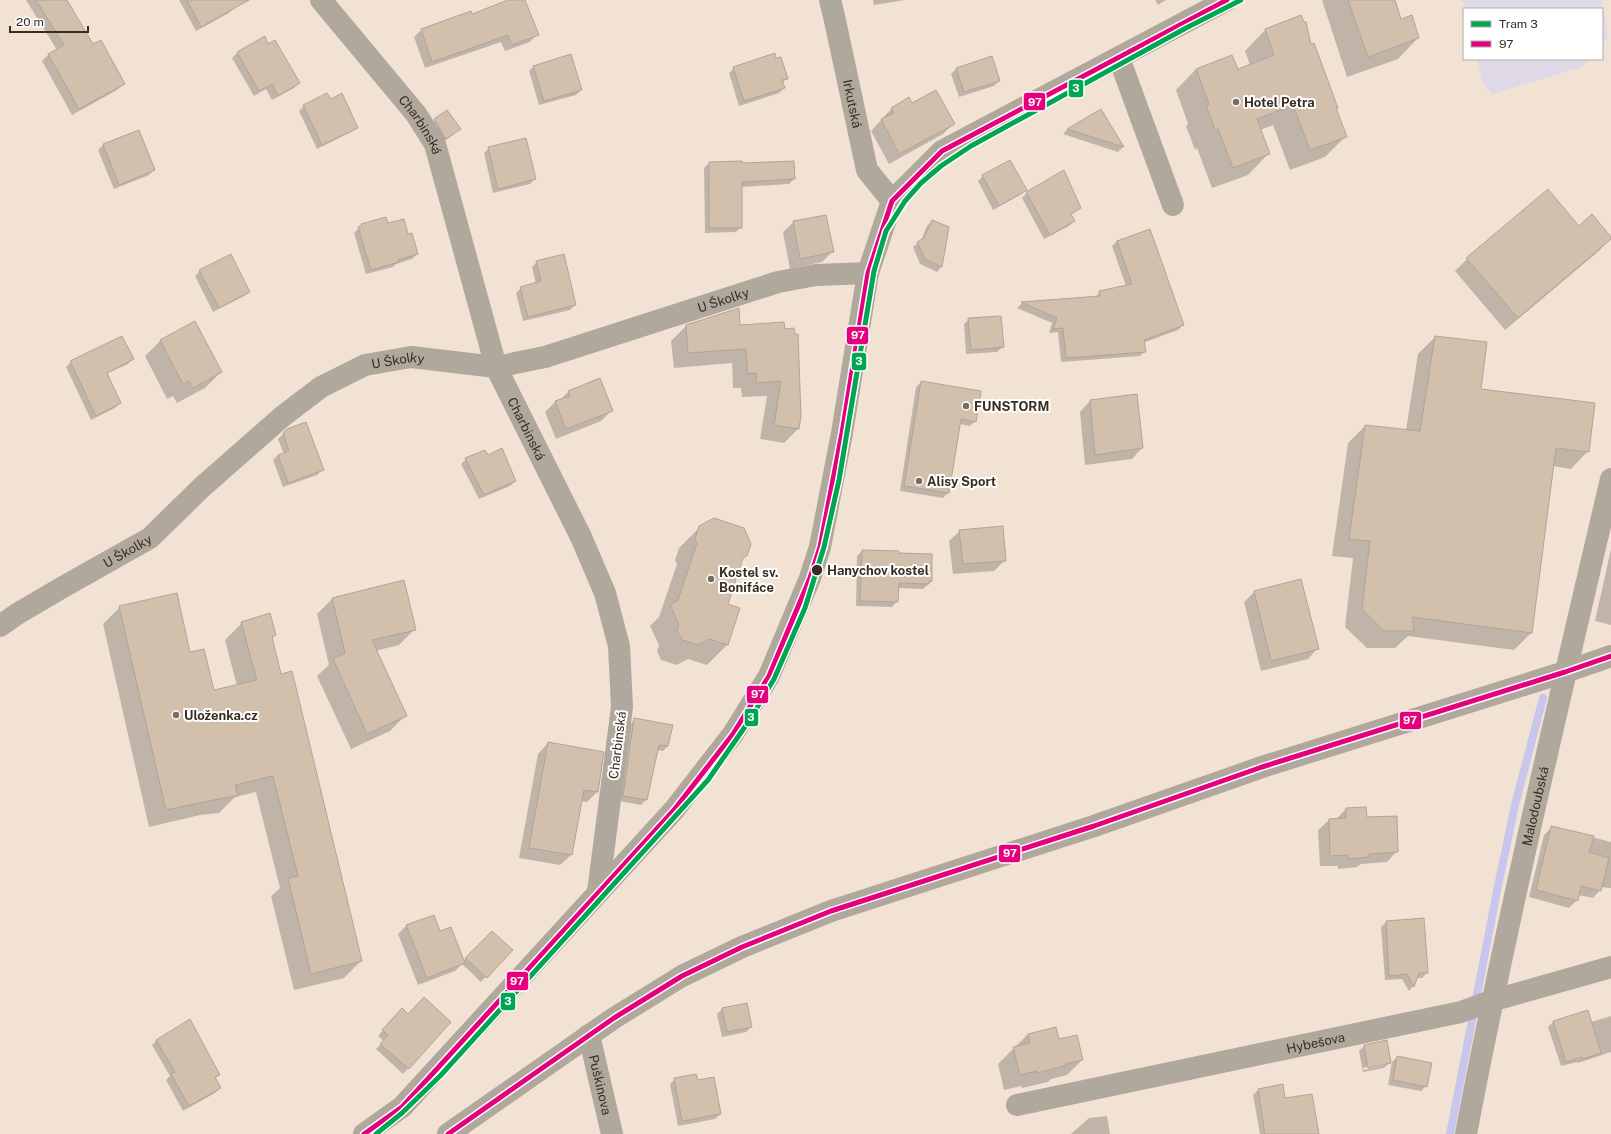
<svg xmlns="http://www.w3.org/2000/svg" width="1611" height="1134" viewBox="0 0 1611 1134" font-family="'Public Sans',sans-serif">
  <rect width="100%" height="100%" fill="#f1e2d3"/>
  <path fill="#dfd9e7" d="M1463,0H1601L1608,36L1602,47V9H1465Z
    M1477,59H1592L1582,67L1492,94L1484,86Z"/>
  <path fill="#0003" fill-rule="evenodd" d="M26,0H65L92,46L123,84L117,90L72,115L42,61L48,55L57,50Z
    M179,0H230L234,8L229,13L196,31Z
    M511,0H524L537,34L530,42L505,51L501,42L425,68L414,37L421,30L471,13V15Z
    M873,0H905L874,5Z
    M1155,0H1166L1158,5Z
    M1322,0H1394L1400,21L1418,38L1398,59L1347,77Z
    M1301,17L1310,45L1337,108L1336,109L1346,136L1325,157L1290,170L1273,125L1260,130L1268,154L1248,175L1212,188L1197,148L1195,150L1186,126L1188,124L1176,90L1196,69L1232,56L1237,70L1250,65L1245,51L1265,30Z
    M264,38L268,45L299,83L294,88L272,100L266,89L254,96L232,58L237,53Z
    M991,57L999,81L994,86L959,97L951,74L956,69Z
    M534,66L581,90L576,95L539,105L529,71Z
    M734,68L787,78L782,83L784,88L779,93L739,106L729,73Z
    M908,99L911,105L953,124L943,134L889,164L871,131L891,109Z
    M304,106L356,127L351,132L317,149L299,111Z
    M1101,110L1123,147L1118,152L1063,134L1067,130Z
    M435,120L460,129L441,144L430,125Z
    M138,131L154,170L149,175L114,189L98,150L103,145Z
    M489,148L535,179L530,184L493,193L484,153Z
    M741,162V164L794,179L789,184L741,187V227L736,232L705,233L704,168L709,163Z
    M1063,172L1080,208L1071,215L1074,221L1069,226L1044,239L1022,198L1027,193Z
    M983,176L1025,190L1020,195L993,210L978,181Z
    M1548,191L1579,227L1611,238L1599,251L1505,330L1455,271L1467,259Z
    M932,221L948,228L941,267L937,272L920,264L913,247L921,241L927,226Z
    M794,222L832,252L822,262L790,269L783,232Z
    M362,225H387L408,236L417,254L412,259L396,264L393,267L366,274L354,233Z
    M1117,241L1183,325L1178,330L1143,343L1145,351L1140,356L1061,362L1058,332L1049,333L1052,323L1017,308L1022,303L1094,298L1100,292L1126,286L1112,246Z
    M537,262L575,305L570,310L523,321L516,293L521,288L536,284L532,267Z
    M200,271L249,291L244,296L213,312L195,276Z
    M969,319L1003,347L997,352L966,354L964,324Z
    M686,326H739L784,330L798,429L784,443L760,439L767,396L742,397L741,388H733L732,363L674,368L671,341Z
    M1435,337L1480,389L1588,451L1571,469L1553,466L1531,633L1514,650L1408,636L1395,648H1367L1345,627L1353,558L1332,556L1348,443L1365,426L1406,430L1418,354Z
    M160,341L221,372L205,388L177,403L173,396L167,399L145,356Z
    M133,359L128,364L106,374L120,403L115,408L91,420L66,367L71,362Z
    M600,380L612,410L601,421L556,439L545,412L555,402L560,400L568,392Z
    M921,382L975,421L970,426L960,424L948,493L943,498L900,491L916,387Z
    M1090,401L1142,448L1132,459L1085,465L1080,412Z
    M283,434L322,470L317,475L283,487L273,460L278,455L284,454L278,439Z
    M487,456L515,481L510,486L479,499L461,464L466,459Z
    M700,527L746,556L741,561L727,604L739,609L727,645L707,665L688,659L677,665L661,660L657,651L659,645L650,626L659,617L677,564L675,560L679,548Z
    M960,531L1005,560L994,571L953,574L949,541Z
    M1611,549V625L1595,621Z
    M862,551L898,554L932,581L923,589L897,588V601L892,607L856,606L857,556Z
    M1254,592L1318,648L1308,659L1261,671L1244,602Z
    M332,599L415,629L399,645L375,651L406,715L390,731L351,749L317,676L329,665L317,614Z
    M120,607L189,654L213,692L237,686L225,640L242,623L275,635L271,639L361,961L344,978L294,990L271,896L280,888L256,792L235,797L219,813L200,815L149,827L103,624Z
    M635,719L672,726L668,746L663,751L657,750L646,800L641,805L619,801L630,724Z
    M548,743L597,792L587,802L580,801L571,855L560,865L519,858L538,754Z
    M1346,809L1366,818L1397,851L1387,862L1361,864L1357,867L1338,869V866H1320L1318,830L1329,820L1336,819Z
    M1552,827L1611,842V888L1601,887L1600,890L1593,898L1578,895L1577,900L1569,908L1529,897L1544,835Z
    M1386,922L1427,973L1422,978H1416L1413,986L1409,991L1402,979L1385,980L1381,927Z
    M406,926L439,933L463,961L492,933L511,950L481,982L462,964L455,971L418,985L398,934Z
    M722,1009L751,1027L746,1032L722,1037L717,1014Z
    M397,1014L450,1022L403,1074L376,1049L384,1041L378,1036Z
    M1611,1016V1052L1578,1063L1577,1062L1561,1066L1548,1027L1553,1022H1591Z
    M1028,1034L1058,1040L1082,1060L1067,1075L1051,1079L1048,1082L1022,1088L1021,1086L1004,1090L998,1064Z
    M157,1040L219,1075L215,1079L220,1088L215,1093L183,1111L166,1080L170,1076L152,1045Z
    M1386,1042L1389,1063L1384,1068L1363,1072L1359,1051L1364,1046ZM1385,1063V1065L1364,1070L1363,1068Z
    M1397,1057L1426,1086L1421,1091L1388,1085L1392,1062Z
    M675,1079L697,1081L720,1114L715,1119L678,1126L670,1084Z
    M1258,1090L1284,1099L1312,1134H1260L1253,1095Z
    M1107,1116L1110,1134H1071L1089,1118Z"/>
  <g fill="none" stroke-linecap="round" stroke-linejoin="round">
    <path stroke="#c9c6eb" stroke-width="8" d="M1450,1134L1498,886L1515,805L1543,698"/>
  </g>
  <path fill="#d2c0ad" stroke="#b0a499" d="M36,0H67L93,44L101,40L125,84L79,109L48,54L64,45Z
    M187,0H249L201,27Z
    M508,0H525L539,35L512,45L508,35L432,62L421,29L471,11L472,14Z
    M1348,0H1395L1401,19L1412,15L1419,38L1368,57Z
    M1301,15L1304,22H1306L1311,44L1314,43L1338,108H1336L1347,137L1310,150L1293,105L1257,119L1270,154L1233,168L1218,129L1215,130L1206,105L1209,104L1196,69L1232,55L1238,69L1274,55L1265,29Z
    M265,36L268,44L275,40L300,83L278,96L272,84L259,91L237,52Z
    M775,53L776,58L781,57L788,79L782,80L785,88L744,101L733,67Z
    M571,54L582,90L544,101L533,66Z
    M992,56L1000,81L964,92L956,68Z
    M936,90L955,124L899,154L881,119L894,113L891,108L909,97L912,103Z
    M327,93L331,99L342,93L358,128L322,145L303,105Z
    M1101,109L1124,147L1067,129Z
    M447,110L461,129L446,139L434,119Z
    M139,130L155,170L119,185L103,144Z
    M526,138L536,179L498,189L488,147Z
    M1010,160L1027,190L999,206L982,175Z
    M742,161V163L794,161L795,179L742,182V228H709V162Z
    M1064,170L1081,208L1071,214L1075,221L1050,235L1026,192Z
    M1548,189L1579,226L1592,214L1611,237V239L1518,318L1466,258Z
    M826,215L834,252L800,259L793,221Z
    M386,217L388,223L404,219L408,234L412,233L418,254L398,260L399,262L371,270L358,227L362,226L361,224Z
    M932,220L949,227L942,267L925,259L917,242L924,238Z
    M1150,229L1184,325L1144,340L1146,352L1066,358L1063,328L1053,329L1057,318L1021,302L1100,296L1099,291L1132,284L1117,241Z
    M231,254L250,292L219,308L199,270Z
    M564,254L576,305L528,317L520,287L541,281L536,261Z
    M739,308L740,325L784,322L785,329L794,328L795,334H798L801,416L799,429L774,425L781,381L757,383L756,373L748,374L746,349L688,353L686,325Z
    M1001,316L1004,347L971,350L968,318Z
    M195,321L222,372L193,388L189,381L183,384L160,340Z
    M122,336L134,359L107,373L121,403L96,416L70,361Z
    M1435,336L1487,342L1481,389L1595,403L1589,452L1556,448L1532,633L1412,617L1414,631H1384L1362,609L1370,541L1349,539L1365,425L1420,431Z
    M600,378L613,411L566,429L555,401L570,396L568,391Z
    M921,381L981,391L976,422L961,419L949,493L904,486Z
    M1137,394L1143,448L1095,455L1090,400Z
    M306,422L324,470L288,483L278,455L289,451L283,433L287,429Z
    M502,448L516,481L484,495L465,458L485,450L488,455Z
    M714,518L744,528L751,544L747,556L743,558L728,604L740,608L728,645L709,639L698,645L682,640L677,630L679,624L670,605L678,600L697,543L695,539L699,526Z
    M1003,526L1006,561L963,564L959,530Z
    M862,550L899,551V553L932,554V581H929V584L899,583L898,602L860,601Z
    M1301,579L1319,649L1271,661L1254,591Z
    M404,580L416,630L372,640L407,716L367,734L333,659L345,653L332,598Z
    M177,593L190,652L204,649L214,690L257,680L241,622L270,613L276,635L272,637L281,674L292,671L362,961L311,974L288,878L298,876L273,776L235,785L238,796L218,799L166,810L119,606Z
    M634,718L673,725L668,746L659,745L647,800L623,796Z
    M548,742L604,752L598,792L584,790L572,855L529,848Z
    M1366,807L1367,817L1397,816L1398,852L1369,854V857L1348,859V855L1330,856L1329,819L1346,818V808Z
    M1551,826L1594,836L1589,852L1609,858L1601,891L1581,886L1578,901L1536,890Z
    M434,915L440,931L451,927L465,963L427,978L406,925Z
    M1424,918L1428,973H1419L1414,987L1407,974L1389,976L1386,921Z
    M492,931L513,950L487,978L465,958Z
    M424,997L451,1022L409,1069L380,1044L388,1035L382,1030L402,1008L408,1014Z
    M747,1003L752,1027L727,1032L722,1008Z
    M1588,1010L1601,1053L1583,1059L1582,1057L1566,1062L1553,1021Z
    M190,1019L220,1075L215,1077L221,1088L189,1106L171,1074L175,1072L156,1040Z
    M1056,1027L1059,1039L1077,1035L1083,1060L1065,1064V1066L1037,1073V1071L1020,1075L1013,1047L1030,1043L1028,1034Z
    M1387,1040L1391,1063L1368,1068L1364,1045Z
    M1397,1056L1432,1063L1427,1087L1393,1080Z
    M696,1074L698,1080L714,1077L721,1114L682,1121L674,1078Z
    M1283,1084L1285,1098L1312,1094L1319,1134H1265L1258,1089Z"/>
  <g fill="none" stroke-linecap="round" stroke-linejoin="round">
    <g stroke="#b0a79d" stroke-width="22">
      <path id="s1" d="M321,0L416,114L435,144L496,367L581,537L605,593L619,646L622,707L598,892"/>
      <path id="s2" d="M830,0L834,16L867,170L892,201"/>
      <path d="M1119,58L1173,205"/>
      <path id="s3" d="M0,626L17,614L63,587L150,538L201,488L283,416L321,387L365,365L411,357L496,367L545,357L778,282L816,275L868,273"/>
      <path id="s4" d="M589,1035L612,1134"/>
      <path id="s5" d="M1017,1105L1461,1012L1491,1001L1611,967"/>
      <path d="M364,1134L402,1107L674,810L733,734L769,676L810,578L820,547L842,433L868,273L892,201L942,151L1227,0"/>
      <path id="s6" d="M1466,1134C1508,914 1560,697 1611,479"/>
    </g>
    <path stroke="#b0a79d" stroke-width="22" d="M448,1134L614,1018L682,976L742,947L831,911L1094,826L1262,767L1565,672L1611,656"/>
    <g stroke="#fff" stroke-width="8">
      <path id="bus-1" d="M364,1134L402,1107L674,810L733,734L769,676L810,578L820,547L842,433L868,273L892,201L942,151L1227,0
        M448,1134L614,1018L682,976L742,947L831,911L1094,826L1262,767L1565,672L1611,656"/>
    </g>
    <use href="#bus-1" stroke="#e5007d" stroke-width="5"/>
    <g stroke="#fff" stroke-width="8">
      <path id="tram-1" d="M376,1134L402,1113L441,1075L708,780L749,721L774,679L805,608L824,547L839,480L874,271L886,231L905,201L921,183L941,166L971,146L1186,28L1241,0"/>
    </g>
    <use href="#tram-1" stroke="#00a651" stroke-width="5"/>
  </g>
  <g fill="#786c60" stroke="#fff" stroke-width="1.5">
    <circle cx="1236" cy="102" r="4"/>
    <circle cx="966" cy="406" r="4"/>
    <circle cx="919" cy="481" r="4"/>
    <circle cx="711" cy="579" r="4"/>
    <circle cx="176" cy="715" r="4"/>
  </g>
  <circle fill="#372d22" stroke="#fff" stroke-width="1.5" cx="817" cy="570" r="6"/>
  <g text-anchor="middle" stroke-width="4" stroke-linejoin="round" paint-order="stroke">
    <g font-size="13" font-weight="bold" fill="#372d22" stroke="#fff" text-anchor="start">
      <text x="1244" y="107">Hotel Petra</text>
      <text x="974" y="411">FUNSTORM</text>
      <text x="927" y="486">Alisy Sport</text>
      <text x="719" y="577">Kostel sv.<tspan x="719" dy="15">Bonifáce</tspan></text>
      <text x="184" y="720">Uloženka.cz</text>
    </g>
    <g font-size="13" fill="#372d22" stroke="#fff">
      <text dy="5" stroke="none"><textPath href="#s2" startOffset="106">Irkutská</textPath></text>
      <text dy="5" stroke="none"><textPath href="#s1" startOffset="160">Charbinská</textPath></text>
      <text dy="5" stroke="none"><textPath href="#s3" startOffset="821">U Školky</textPath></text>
      <text dy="5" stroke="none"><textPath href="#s3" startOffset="485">U Školky</textPath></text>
      <text dy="5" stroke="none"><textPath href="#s1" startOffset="484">Charbinská</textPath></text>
      <text dy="5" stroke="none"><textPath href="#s3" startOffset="148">U Školky</textPath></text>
      <text transform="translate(617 745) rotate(-83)" y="5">Charbinská</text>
      <text dy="5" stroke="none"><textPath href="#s6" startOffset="335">Malodoubská</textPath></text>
      <text dy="5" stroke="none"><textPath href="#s5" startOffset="305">Hybešova</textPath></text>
      <text dy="5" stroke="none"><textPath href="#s4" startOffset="51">Puškinova</textPath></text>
    </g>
    <g font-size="13" font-weight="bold" fill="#372d22" stroke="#fff" text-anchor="start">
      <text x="827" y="575">Hanychov kostel</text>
    </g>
  </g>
  <g stroke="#fff" stroke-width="1.5">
    <rect x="1068" y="79" width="16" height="19" rx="4" fill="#00a651"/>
    <rect x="1023" y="92" width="23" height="19" rx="4" fill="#e5007d"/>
    <rect x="846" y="326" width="23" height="19" rx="4" fill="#e5007d"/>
    <rect x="851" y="352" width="16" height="19" rx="4" fill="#00a651"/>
    <rect x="746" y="685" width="23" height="19" rx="4" fill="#e5007d"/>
    <rect x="744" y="708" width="15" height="19" rx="4" fill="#00a651"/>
    <rect x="1399" y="711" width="23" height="19" rx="4" fill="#e5007d"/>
    <rect x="998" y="844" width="23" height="19" rx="4" fill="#e5007d"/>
    <rect x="506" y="971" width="23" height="20" rx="4" fill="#e5007d"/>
    <rect x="500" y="992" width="16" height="19" rx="4" fill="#00a651"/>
  </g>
  <g font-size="11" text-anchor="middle" font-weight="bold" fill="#fff">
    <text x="1076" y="92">3</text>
    <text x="1035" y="106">97</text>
    <text x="858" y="339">97</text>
    <text x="859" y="365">3</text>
    <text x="758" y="698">97</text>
    <text x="751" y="721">3</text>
    <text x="1410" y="724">97</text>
    <text x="1010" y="857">97</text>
    <text x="517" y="985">97</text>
    <text x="508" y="1005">3</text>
  </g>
  <rect x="1463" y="8" width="140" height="52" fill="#ffffff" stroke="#afaba7"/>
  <rect x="1471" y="21" width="20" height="6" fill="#00a651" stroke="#afaba7"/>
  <text x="1499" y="28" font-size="12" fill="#372d22">Tram 3</text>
  <rect x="1471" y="41" width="20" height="6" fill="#e5007d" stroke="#afaba7"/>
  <text x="1499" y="48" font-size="12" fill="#372d22">97</text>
  <path d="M10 26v6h78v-6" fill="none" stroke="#372d22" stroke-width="2"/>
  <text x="16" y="26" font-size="12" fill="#372d22" stroke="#ffffff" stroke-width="3" paint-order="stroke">20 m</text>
</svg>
